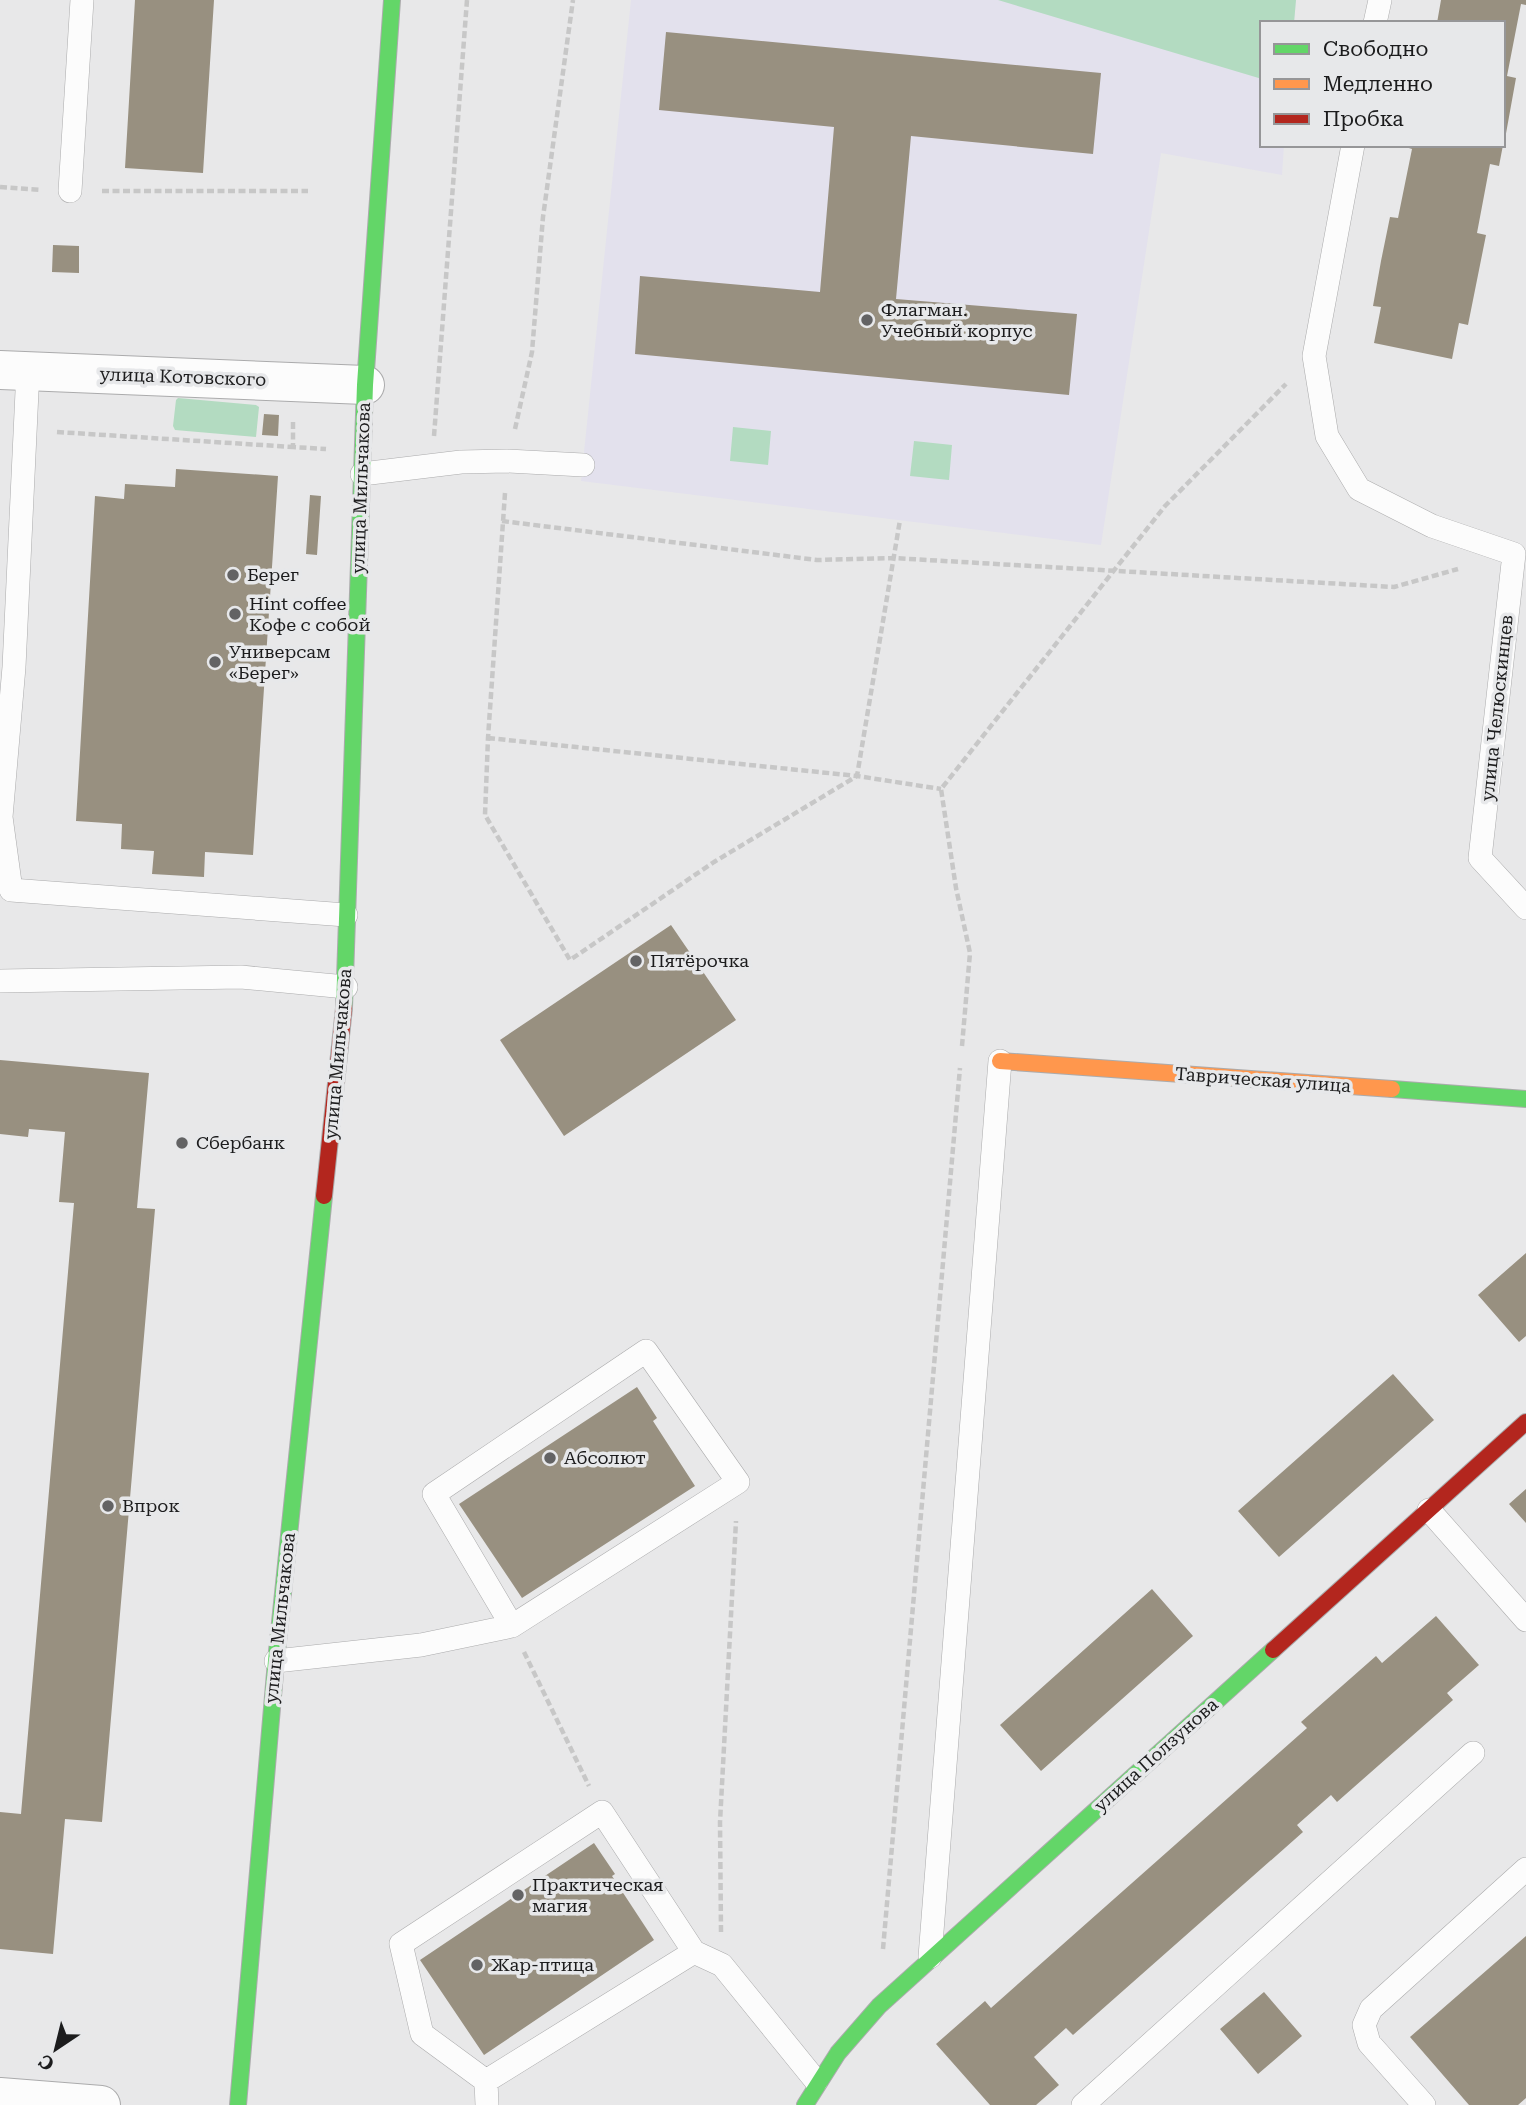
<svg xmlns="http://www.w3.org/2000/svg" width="1526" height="2105" viewBox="0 0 1526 2105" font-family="'Roboto Serif',serif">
  <rect width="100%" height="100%" fill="#e8e8e9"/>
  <path fill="#e3e1ed" d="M631,0H1296L1294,23H1262V145H1284L1282,175L1161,153L1101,545L581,481Z"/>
  <path fill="#b3dbc1" d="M998,0H1296L1294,23H1262V79Z
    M178,398L256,405L259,407L256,437L175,430L173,426L176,400Z
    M733,427L771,431L768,465L730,461Z
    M914,441L952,445L949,480L910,476Z"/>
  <path fill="#989080" d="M135,0H214L203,173L125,168Z
    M1441,0H1526V5L1521,4L1507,76L1516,78L1505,139L1503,23H1437Z
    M666,32L1101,73L1093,154L911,136L896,299L1077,314L1069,395L635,354L640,276L820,292L834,127L659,110Z
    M1399,145H1503L1499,166L1490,164L1477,233L1486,235L1468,325L1459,323L1452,359L1374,343L1381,307L1373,306L1381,261L1390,217L1398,218L1412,149Z
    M53,245L79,246V273L52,272Z
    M264,414L279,415L278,436L262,435Z
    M176,469L278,476L253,855L205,852L204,877L152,874L154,851L121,849L122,824L76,821L95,496L124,499L125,484L175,487Z
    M310,495L321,496L317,555L306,554Z
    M671,925L736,1020L564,1136L500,1040Z
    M0,1060L149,1073L137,1208L155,1209L102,1822L65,1819L53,1954L0,1949V1812L21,1814L74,1203L59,1202L65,1132L29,1129L28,1137L0,1134Z
    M1526,1253V1336L1519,1342L1478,1295Z
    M1393,1374L1434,1420L1279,1557L1238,1511Z
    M637,1387L657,1418L653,1421L695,1486L522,1598L459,1504Z
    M1526,1489V1523L1509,1504Z
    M1152,1589L1193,1636L1041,1771L1000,1725Z
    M1436,1616L1479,1665L1447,1693L1453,1700L1337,1802L1331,1795L1297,1825L1303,1832L1073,2035L1066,2028L1034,2057L1059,2085L1036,2105H990L936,2044L985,2001L991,2008L1307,1728L1301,1722L1376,1656L1382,1663Z
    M594,1843L615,1874L612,1876L654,1940L484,2055L420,1960Z
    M1526,1936V2098L1518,2105H1469L1410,2037Z
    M1264,1992L1302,2036L1258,2074L1220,2029Z"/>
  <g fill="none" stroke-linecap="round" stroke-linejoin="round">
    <g stroke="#ababac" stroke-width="24">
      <path id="lane" d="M1375,23L1380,0
        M1353,145L1314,356L1327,436L1359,489L1432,526L1514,554L1480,858L1526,908
        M70,191L82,0
        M28,370L14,667L1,817L11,890L346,915
        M362,474L461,462L507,461L583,465
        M0,981L241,977L346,987
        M1429,1510L1526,1620
        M276,1661L421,1645L512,1626L738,1482L646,1351L434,1494L512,1626
        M602,1812L694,1952L486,2081L422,2034L401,1944Z
        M694,1952L722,1965L816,2081
        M930,1957L1000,1061
        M486,2081L487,2105
        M1083,2105L1473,1753
        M1424,2105L1369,2043L1364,2025L1371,2009L1526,1869"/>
    </g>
    <g stroke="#ababac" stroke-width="40">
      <path id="street" d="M0,370L365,385
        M0,2097L101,2105"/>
    </g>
    <g stroke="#ababac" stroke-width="18">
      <path id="fast" d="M344,1008L365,385L392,0
        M1392,1089L1526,1099
        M238,2105L276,1661L324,1196
        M805,2105L838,2053L879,2006L1273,1650"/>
    </g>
    <g stroke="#ababac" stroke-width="18">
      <path id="slow" d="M1000,1061L1392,1089"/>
    </g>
    <g stroke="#ababac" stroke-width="18">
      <path id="jam" d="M324,1196L344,1008
        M1273,1650L1526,1422"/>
    </g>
    <path stroke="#c7c7c7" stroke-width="4.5" stroke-dasharray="7 3.5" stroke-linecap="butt" d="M0,187L41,190
      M102,191H308
      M293,422V447L326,449
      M515,429L532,352L543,217L573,0
      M57,432L293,447
      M434,436L467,0
      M505,493L488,738L485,815L570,960L714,862L857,776L900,520
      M502,521L817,560L893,558L1394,587L1458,569
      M488,738L857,776L941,789
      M962,1046L970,953L956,888L941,789L1165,506L1286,384
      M524,1652L589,1786
      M721,1932L720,1822L736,1521
      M883,1949L960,1068"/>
    <use href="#lane" stroke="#fcfcfc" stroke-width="23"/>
    <use href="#street" stroke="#fcfcfc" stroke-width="38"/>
    <use href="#fast" stroke="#63d668" stroke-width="16"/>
    <use href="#slow" stroke="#ff974d" stroke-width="16"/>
    <use href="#jam" stroke="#b3261e" stroke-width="16"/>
  </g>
  <g fill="#636364" stroke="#e7e8ea" stroke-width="2.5">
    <circle cx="867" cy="320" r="7"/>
    <circle cx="233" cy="575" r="7"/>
    <circle cx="235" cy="614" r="7"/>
    <circle cx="215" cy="662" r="7"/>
    <circle cx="636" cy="961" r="7"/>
    <circle cx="182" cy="1143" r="7"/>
    <circle cx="550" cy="1458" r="7"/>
    <circle cx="108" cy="1506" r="7"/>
    <circle cx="518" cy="1895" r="7"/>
    <circle cx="477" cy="1965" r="7"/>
  </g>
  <g text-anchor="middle" stroke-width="7" stroke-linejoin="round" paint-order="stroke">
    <g font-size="18" fill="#1c1c1d" stroke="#e7e8ea" text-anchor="start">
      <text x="881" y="316">Флагман.<tspan x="881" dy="21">Учебный корпус</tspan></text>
      <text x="247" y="581">Берег</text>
      <text x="249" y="610">Hint coffee<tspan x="249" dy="21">Кофе с собой</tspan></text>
      <text x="229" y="658">Универсам<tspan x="229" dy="21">«Берег»</tspan></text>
      <text x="650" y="967">Пятёрочка</text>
      <text x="196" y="1149">Сбербанк</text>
      <text x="564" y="1464">Абсолют</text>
      <text x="122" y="1512">Впрок</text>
      <text x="532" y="1891">Практическая<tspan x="532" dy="21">магия</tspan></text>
      <text x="491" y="1971">Жар-птица</text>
    </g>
    <g font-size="18" fill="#1c1c1d" stroke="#e7e8ea">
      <text transform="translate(183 377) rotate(2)" y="6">улица Котовского</text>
      <text transform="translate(361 488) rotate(-88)" y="6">улица Мильчакова</text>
      <text transform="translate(1497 708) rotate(-84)" y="6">улица Челюскинцев</text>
      <text transform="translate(338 1054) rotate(-85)" y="6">улица Мильчакова</text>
      <text transform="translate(1263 1080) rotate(4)" y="6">Таврическая улица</text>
      <text transform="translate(280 1618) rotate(-84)" y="6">улица Мильчакова</text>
      <text transform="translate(1156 1755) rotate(-42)" y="6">улица Ползунова</text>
    </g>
  </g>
  <rect x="1260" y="21" width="245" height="126" fill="#e7e8ea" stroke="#969698" stroke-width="2"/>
  <rect x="1274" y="44" width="35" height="10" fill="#63d668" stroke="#969698" stroke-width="2"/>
  <text x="1323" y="56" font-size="21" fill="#1c1c1d">Свободно</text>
  <rect x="1274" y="79" width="35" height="10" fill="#ff974d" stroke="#969698" stroke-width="2"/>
  <text x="1323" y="91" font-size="21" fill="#1c1c1d">Медленно</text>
  <rect x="1274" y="114" width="35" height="10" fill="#b3261e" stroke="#969698" stroke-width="2"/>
  <text x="1323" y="126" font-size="21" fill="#1c1c1d">Пробка</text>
  <g transform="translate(56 2049) rotate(215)" stroke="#e7e8ea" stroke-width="5" paint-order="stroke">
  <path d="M0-5L12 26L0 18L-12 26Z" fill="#1c1c1d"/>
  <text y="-10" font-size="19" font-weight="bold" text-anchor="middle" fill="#1c1c1d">С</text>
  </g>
</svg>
